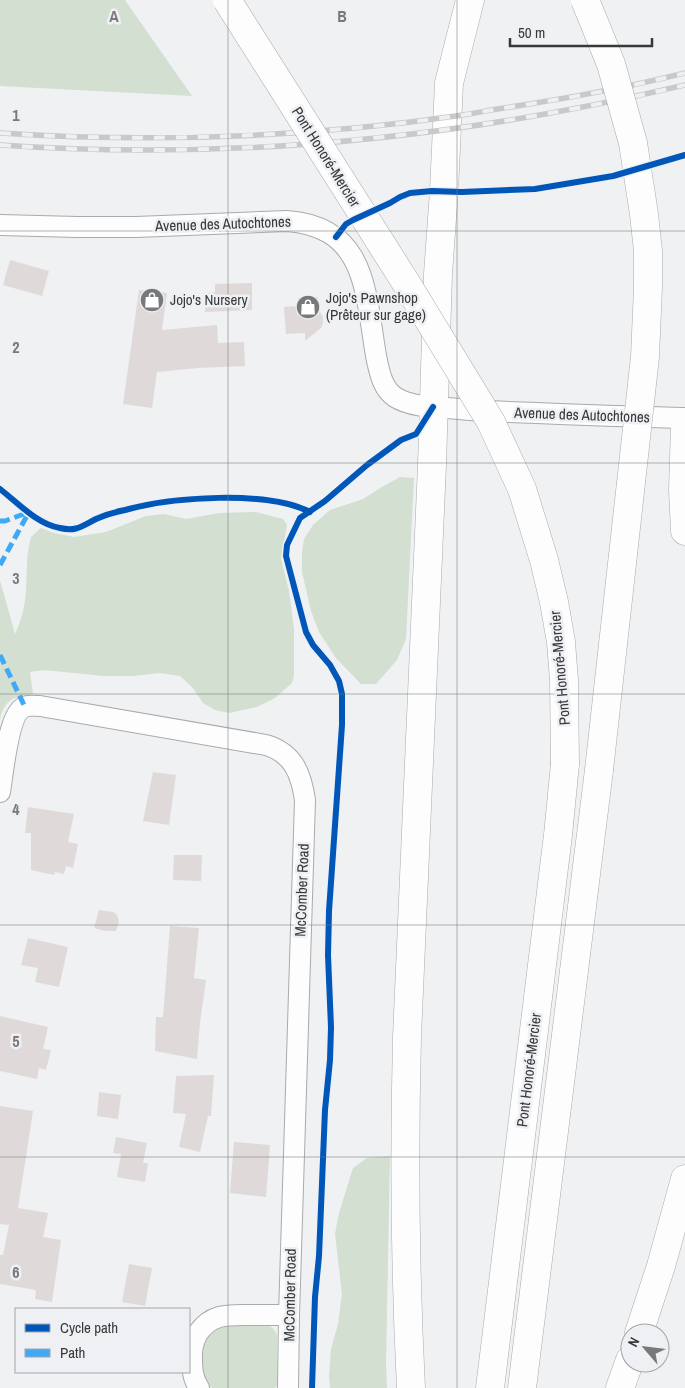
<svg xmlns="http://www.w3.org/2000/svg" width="685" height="1388" viewBox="0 0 685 1388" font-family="'Archivo Narrow',sans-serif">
  <rect width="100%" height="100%" fill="#eff1f3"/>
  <path fill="#d3dfd1" d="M0,0H125L192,96L0,86Z
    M400,477L414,478L406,639L397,660L376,684H361L336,658L319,632L311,611L302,572V553L304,539L313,525L330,510L363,499L382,487Z
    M256,512L283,519L287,525L281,559L289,591L294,629V676L292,683L275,698L257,707L229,713L215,710L203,703L193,688L180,676L160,673L134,676H104L44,670L30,672L33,694C14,696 4,700 0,720V580L15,634C27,609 26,591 27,564C27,555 29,546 31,537L41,528L54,533L74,537L106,532L146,516L164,514L186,519L219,513Z
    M390,1156L386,1365L387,1388H330L329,1377L331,1349L338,1324L342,1294L335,1234L339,1213L353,1168L367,1158Z
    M221,1323L266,1324C272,1327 275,1329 277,1335V1385L275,1388H212L206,1383L202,1368L201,1347L204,1339Z"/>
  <path fill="#dfdad9" d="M10,260L49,271L42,296L3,285Z
    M252,283V310L205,312V293L215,292V284Z
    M139,290L167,293L162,330L217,325L218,343L244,342L245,366L198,368L157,372L152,408L123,404Z
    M318,297V308L323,317V323L321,328L305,341V333L286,334L284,307L298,306V298Z
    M153,772L176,775L169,825L143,821Z
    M28,807L74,814L68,842L78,844L73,868L66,866L64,874L55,872L54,875L31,870V833H25Z
    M174,855H202L201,881L173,880Z
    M99,910L113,912L117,915L119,922L116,931H105L94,928Z
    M170,926L199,928L194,978L206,980L200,1022L197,1059L155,1051L156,1017H163Z
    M28,938L68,947L59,987L35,982L38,968L21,965Z
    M0,1016L48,1027L43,1049L51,1050L46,1070L39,1068L37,1079L0,1071Z
    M214,1075L211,1116H208L200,1152L179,1147L186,1114L173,1113L176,1076Z
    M99,1092L121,1095L118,1119L97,1116Z
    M0,1106L33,1111L18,1208L48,1213L43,1237L61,1240L52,1302L35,1299L36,1290L0,1284V1255H3L9,1225L0,1224Z
    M116,1137L147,1143L143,1163H148L145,1182L117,1177L121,1154L113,1153Z
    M234,1142L270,1145L266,1197L230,1193Z
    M129,1264L152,1268L145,1306L122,1302Z"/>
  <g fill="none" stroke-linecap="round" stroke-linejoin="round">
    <g stroke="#a9aaac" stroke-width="22">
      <path id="minor" d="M0,225L77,227H136L287,221C370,227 365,298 377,361C380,374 383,389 395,397C409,406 430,407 447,408C477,411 507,412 537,413C587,415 636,417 685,418
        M0,792C3,775 8,714 24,707C28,705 35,706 40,706L266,745C293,753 301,773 305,800L289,1315L288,1388
        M199,1388C191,1376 192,1364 192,1351C193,1344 195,1338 198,1333C212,1313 228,1315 250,1315C263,1315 276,1315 289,1315"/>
    </g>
    <g stroke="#a9aaac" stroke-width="29">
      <path id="trunk" d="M685,426L683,490L685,531
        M639,1333L661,1266L685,1179
        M411,1388C405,1271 404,1154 407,1037L432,465L438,274L444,191L449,83L470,0
        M490,1388L558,835L565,764
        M522,1388L599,770
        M620,1388L630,1360"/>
    </g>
    <use href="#minor" stroke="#fdfdfd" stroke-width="20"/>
    <use href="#trunk" stroke="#fdfdfd" stroke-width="28"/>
    <g stroke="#c8c9c9" stroke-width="5.5">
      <path id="rail" d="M0,133C152,143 312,137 463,115C476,113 490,110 504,108C564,99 625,88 685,73
        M0,145C229,161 462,138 685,85"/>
    </g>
    <use href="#rail" stroke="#eef0f4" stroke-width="4" stroke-dasharray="11" stroke-linecap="butt"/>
    <g stroke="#a9aaac" stroke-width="29" stroke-linecap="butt">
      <path id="trunk-bridge" d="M227,0L408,286L491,422L522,489L544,560L554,602L561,642L564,680L565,764
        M585,0L611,64L633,143L644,214L648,251V287L645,357L599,770"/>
    </g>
    <use href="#trunk-bridge" stroke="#fdfdfd" stroke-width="28"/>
    <path stroke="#3fa9f5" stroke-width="5" stroke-dasharray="10 5" stroke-linecap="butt" d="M0,521H5L29,512
      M0,565L29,512
      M0,655L25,707"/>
    <g stroke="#eef0f4" stroke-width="9">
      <path id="cycleway" d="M336,237L346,224L353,220L390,203L400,197L410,193L432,191L462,192L535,189L613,176L685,155
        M0,489C18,503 37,524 60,528C76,532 82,526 96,519C105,515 115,512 125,510C171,497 267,490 310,512
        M312,1388L315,1297L319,1256L325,1110L330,1060L331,1027L328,955L329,911L342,725V694L339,681L330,665L313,645L306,632L286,556L287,545L300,518L325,501L367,465L401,440L416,434L433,407"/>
    </g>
    <use href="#cycleway" stroke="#0057b8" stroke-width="6"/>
  </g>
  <path fill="none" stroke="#77797a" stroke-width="1" stroke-opacity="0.55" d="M228,0V1388M457,0V1388M0,231H685M0,463H685M0,694H685M0,925H685M0,1157H685"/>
  <defs>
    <g id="shop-disc" transform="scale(1.25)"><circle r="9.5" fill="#77797a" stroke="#eef0f4"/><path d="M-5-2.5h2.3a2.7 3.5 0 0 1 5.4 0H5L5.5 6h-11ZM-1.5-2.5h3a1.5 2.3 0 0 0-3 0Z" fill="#fff"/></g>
  </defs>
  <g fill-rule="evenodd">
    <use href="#shop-disc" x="152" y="300"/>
    <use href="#shop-disc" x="308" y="307"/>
  </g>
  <g text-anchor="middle" stroke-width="5" stroke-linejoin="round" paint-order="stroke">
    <g font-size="15" fill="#373839" stroke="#eef0f4">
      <text transform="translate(326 157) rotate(58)" y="5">Pont Honoré-Mercier</text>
      <text transform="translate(223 224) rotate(-2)" y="5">Avenue des Autochtones</text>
      <text transform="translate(582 415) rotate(2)" y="5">Avenue des Autochtones</text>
      <text transform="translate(560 668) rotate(-95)" y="5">Pont Honoré-Mercier</text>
      <text transform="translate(302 890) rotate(-88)" y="5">McComber Road</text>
      <text transform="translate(529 1070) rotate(-83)" y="5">Pont Honoré-Mercier</text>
      <text transform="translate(290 1295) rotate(-89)" y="5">McComber Road</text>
    </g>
    <g font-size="15" fill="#373839" stroke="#eef0f4" text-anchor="start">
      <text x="326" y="303">Jojo's Pawnshop<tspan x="326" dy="17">(Prêteur sur gage)</tspan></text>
      <text x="170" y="305">Jojo's Nursery</text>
    </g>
  </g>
  <g font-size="16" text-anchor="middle" font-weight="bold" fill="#77797a" stroke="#eef0f4" stroke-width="5" stroke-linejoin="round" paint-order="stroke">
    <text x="114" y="22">A</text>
    <text x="342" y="22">B</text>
    <text x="16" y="121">1</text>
    <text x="16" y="353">2</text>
    <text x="16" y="584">3</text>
    <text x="16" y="815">4</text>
    <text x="16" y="1047">5</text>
    <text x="16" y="1278">6</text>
  </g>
  <rect x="15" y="1308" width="175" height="65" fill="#eef0f4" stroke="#a5a6a9"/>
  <rect x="25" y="1324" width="25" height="8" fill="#0057b8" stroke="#a5a6a9"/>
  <text x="60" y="1333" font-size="15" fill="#373839">Cycle path</text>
  <rect x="25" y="1349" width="25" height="8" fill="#3fa9f5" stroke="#a5a6a9"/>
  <text x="60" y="1358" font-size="15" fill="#373839">Path</text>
  <g transform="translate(645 1348) rotate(298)"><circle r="24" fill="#eef0f4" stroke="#a5a6a9"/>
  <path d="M0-4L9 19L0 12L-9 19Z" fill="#77797a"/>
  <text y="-8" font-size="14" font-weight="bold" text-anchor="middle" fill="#373839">N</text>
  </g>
  <path d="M510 38v8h142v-8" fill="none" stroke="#373839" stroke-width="2.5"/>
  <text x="518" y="38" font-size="15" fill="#373839" stroke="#eef0f4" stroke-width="4" paint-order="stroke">50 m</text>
</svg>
